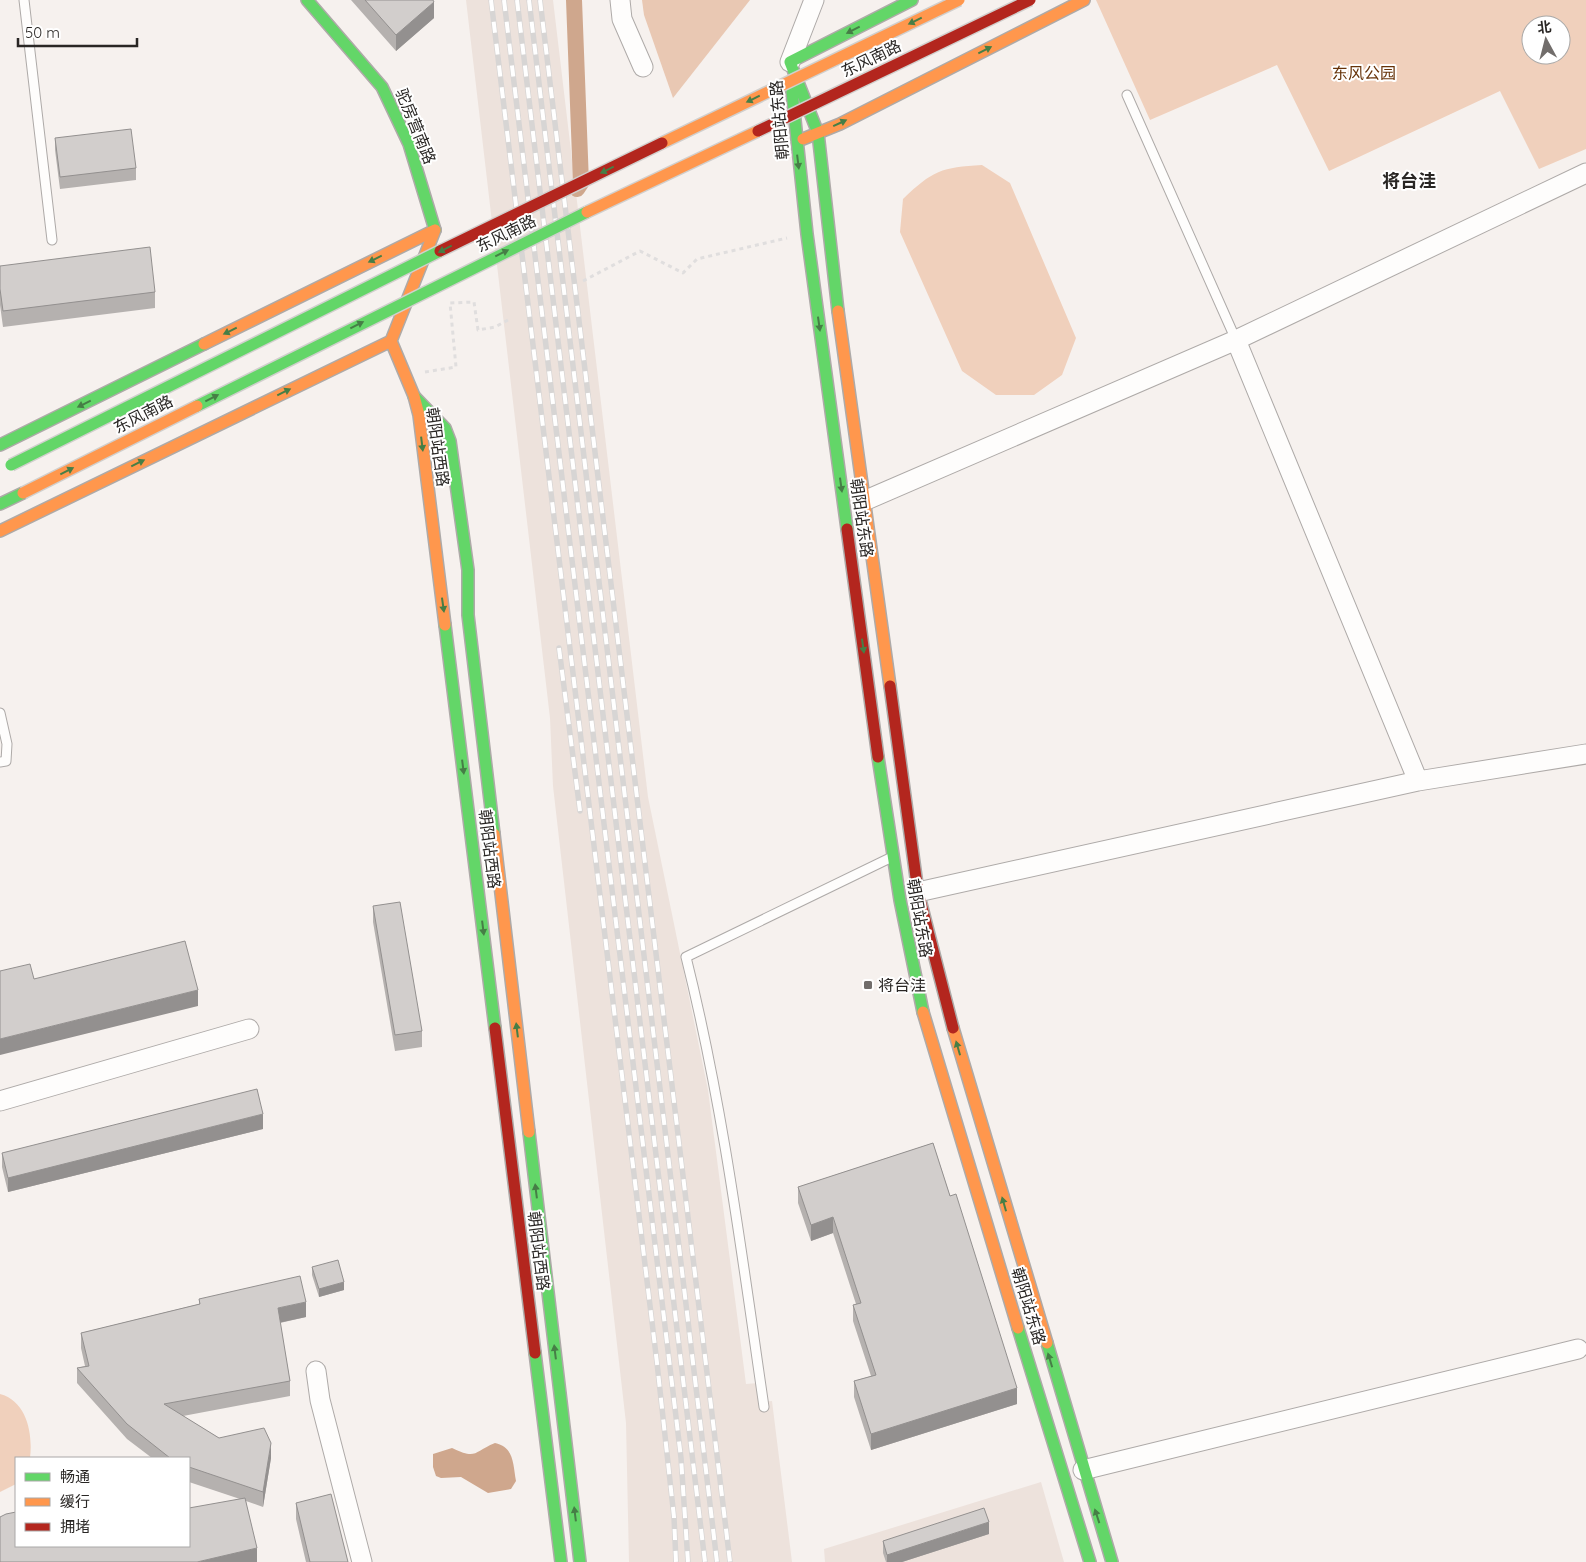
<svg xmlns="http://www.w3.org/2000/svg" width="1586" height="1562" viewBox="0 0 1586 1562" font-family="Quicksand,'Noto Sans SC',sans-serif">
  <rect width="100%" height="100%" fill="#f6f1ee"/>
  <path fill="#ede2dc" d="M466,0H553L648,797L708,1090L746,1384L758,1383L761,1402L772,1401L792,1562H629L626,1423L553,786L550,718Z
    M1041,1482L1064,1562H825L824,1549Z"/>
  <path fill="#f0d0bc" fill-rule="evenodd" d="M1096,0H1586V149L1539,169L1500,91L1329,171L1277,65L1150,120ZM1531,25H1561V55H1531Z
    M982,165L1010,183L1076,338L1062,375L1034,395H996L962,371L900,232L903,199C932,171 942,167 982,165Z
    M0,1394C27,1401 33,1434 30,1458H16V1484L0,1492Z"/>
  <path fill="#e9c8b3" d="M642,0H750L673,98L644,15Z"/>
  <path fill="#cfa78d" d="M495,1443C514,1447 513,1464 516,1481L511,1489L488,1493L461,1477L441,1478L436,1476L433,1467V1454L452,1448C477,1460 473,1452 495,1443Z"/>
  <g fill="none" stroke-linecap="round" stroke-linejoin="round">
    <path stroke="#cfa78d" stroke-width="16" d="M574,0L581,183L577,189"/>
    <g stroke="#aeaaa8" stroke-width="11">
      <path id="lane" d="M24,0L52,240
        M1127,95L1236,340
        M0,713L7,744L6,761L0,762
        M764,1407C742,1256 723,1105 686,957L890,858"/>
    </g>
    <g stroke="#aeaaa8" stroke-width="21">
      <path id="street" d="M620,0L622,19L643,67
        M790,62L814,0
        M1236,340L1418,781
        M864,501L1236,340L1586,173
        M918,892L1418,781L1586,754
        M0,1101L249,1029
        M316,1371L320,1400L362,1562
        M1083,1470L1578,1349"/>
    </g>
    <g stroke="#aeaaa8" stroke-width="14">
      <path id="fast" d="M307,0L382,87L409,144L435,230
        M790,62L818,133L838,311
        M790,62L912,0
        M792,92L807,234L847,529
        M414,396L445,428L450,441L468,570V615L494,834
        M0,445L204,344
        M0,504L23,493
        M445,625L495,1028
        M878,757L900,900L923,1012
        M529,1132L580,1562
        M1018,1328L1090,1562
        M1047,1343L1112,1562
        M535,1353L561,1562"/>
    </g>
    <g stroke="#aeaaa8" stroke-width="14">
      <path id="slow" d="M803,139L840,124L1084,0
        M435,230L391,341L414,396L419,415L445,625
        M838,311L890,686
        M204,344L435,230
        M0,531L391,341
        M494,834L529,1132
        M923,1012L1018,1328
        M953,1028L1047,1343"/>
    </g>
    <g stroke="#aeaaa8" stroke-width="14">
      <path id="jam" d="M847,529L878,757
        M890,686L918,892L953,1028
        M495,1028L535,1353"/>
    </g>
    <path stroke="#e0dede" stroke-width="3" stroke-dasharray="4 4" stroke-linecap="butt" d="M583,281L640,251L683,273L697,259L787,238
      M425,372L456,367L450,303L474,302L478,330L495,327L508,320"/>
    <use href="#lane" stroke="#fefdfc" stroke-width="9"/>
    <use href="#street" stroke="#fefdfc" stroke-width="19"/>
    <use href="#fast" stroke="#63d668" stroke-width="11"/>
    <use href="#slow" stroke="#ff974d" stroke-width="11"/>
    <use href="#jam" stroke="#b3261e" stroke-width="11"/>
    <g stroke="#d7d5d4" stroke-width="5.5">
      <path id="rail" d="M491,0L657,1363L674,1517L676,1562
        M504,0L681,1458L688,1562
        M517,0L705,1562
        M529,0L717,1562
        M540,0L730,1562
        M559,648L580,811"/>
    </g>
    <use href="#rail" stroke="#fff" stroke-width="4" stroke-dasharray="11" stroke-linecap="butt"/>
    <g stroke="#d1cfcd" stroke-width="14" stroke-linecap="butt">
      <path id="fast-bridge" d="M197,406L587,212
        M11,465L440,251"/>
    </g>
    <g stroke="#d1cfcd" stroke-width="14" stroke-linecap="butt">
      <path id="slow-bridge" d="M662,143L959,0
        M587,212L758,131
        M23,493L197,406"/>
    </g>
    <g stroke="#d1cfcd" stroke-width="14" stroke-linecap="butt">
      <path id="jam-bridge" d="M758,131L1030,0
        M440,251L662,143"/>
    </g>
    <use href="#fast-bridge" stroke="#63d668" stroke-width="11"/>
    <use href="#slow-bridge" stroke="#ff974d" stroke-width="11"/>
    <use href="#jam-bridge" stroke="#b3261e" stroke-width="11"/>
  </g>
  <path fill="#b5b1af" d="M351,0H433L434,18L396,51Z
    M55,138L136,168V180L60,189L55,150Z
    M0,266L155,292V308L3,327L0,305Z
    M373,906L422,1031V1047L395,1051L373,922Z
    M263,1129L8,1192L2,1167V1153Z
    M933,1143L1017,1404L871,1450L854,1397V1381L871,1376L853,1321V1305L856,1304L833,1233L811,1241L798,1203V1187Z
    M312,1267L344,1290L319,1297L312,1275Z
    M199,1299L306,1317L280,1323L290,1381V1396L183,1416L219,1438L271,1458L263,1507L246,1501L257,1562L16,1546L240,1499L189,1482V1458H152L127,1439L77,1383V1368L85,1366L81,1348V1333L199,1304Z
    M296,1503L348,1562H306L296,1519Z
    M989,1534L902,1562H886L883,1553V1541Z"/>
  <path fill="#93908f" d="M434,2V18L396,51V35Z
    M198,990V1006L0,1055V1039Z
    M263,1114V1129L8,1192V1178Z
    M833,1217V1233L811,1241V1225Z
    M344,1282V1290L319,1297V1289Z
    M306,1302V1317L278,1323V1308Z
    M1017,1388V1404L871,1450V1434Z
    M271,1443V1458L263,1507V1492Z
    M989,1522V1534L902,1562H887V1555Z
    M257,1548V1562H197Z"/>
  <path fill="#d2cecc" stroke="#93908f" d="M365,0H433L434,2L396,35Z
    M131,129L136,168L60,177L55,138Z
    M150,247L155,292L3,311L0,289V266Z
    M400,902L422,1031L395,1035L373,906Z
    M185,941L198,990L0,1039V971L30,964L34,979Z
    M257,1089L263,1114L8,1178L2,1153Z
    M933,1143L950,1196L956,1194L1017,1388L871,1434L854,1381L876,1375L853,1305L861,1303L833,1217L811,1225L798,1187Z
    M338,1260L344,1282L319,1289L312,1267Z
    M300,1276L306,1302L278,1308L290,1381L164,1404L219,1438L264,1428L271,1443L263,1492L189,1467V1458H170L127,1424L77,1368L89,1366L81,1333L200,1304L199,1299Z
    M331,1494L348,1562H310L296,1503Z
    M245,1498L257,1548L197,1562H0V1517L6,1514L16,1512V1546H189V1508Z
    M984,1508L989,1522L887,1555L883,1541Z"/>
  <defs><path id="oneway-solid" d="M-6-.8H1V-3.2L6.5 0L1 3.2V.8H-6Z" transform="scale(1.25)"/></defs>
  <g fill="#467e46">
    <use href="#oneway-solid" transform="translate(915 21) rotate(154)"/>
    <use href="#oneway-solid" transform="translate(853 30) rotate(153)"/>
    <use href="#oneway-solid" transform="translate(985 50) rotate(-27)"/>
    <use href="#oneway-solid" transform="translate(753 99) rotate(154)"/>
    <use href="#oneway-solid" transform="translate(840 123) rotate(-25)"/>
    <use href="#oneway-solid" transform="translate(798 162) rotate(83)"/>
    <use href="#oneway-solid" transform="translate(607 170) rotate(154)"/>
    <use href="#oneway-solid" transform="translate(445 249) rotate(153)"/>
    <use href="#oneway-solid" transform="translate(502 253) rotate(-26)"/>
    <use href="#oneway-solid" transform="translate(375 259) rotate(154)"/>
    <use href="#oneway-solid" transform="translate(819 324) rotate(82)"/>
    <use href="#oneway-solid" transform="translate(357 325) rotate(-27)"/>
    <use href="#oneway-solid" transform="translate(230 331) rotate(154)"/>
    <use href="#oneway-solid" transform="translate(284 392) rotate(-26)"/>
    <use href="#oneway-solid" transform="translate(212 398) rotate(-27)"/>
    <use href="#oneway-solid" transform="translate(84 404) rotate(154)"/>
    <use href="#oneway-solid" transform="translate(422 444) rotate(83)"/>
    <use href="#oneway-solid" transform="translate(138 463) rotate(-26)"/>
    <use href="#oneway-solid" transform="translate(67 471) rotate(-27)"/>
    <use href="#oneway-solid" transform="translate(841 485) rotate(82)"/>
    <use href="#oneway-solid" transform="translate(443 605) rotate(82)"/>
    <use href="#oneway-solid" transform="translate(863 646) rotate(82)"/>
    <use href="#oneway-solid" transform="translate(463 767) rotate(83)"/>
    <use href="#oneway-solid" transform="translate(483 928) rotate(83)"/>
    <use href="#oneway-solid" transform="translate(517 1030) rotate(-97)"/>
    <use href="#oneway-solid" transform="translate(958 1048) rotate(-106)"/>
    <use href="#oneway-solid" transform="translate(536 1191) rotate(-97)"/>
    <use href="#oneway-solid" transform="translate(1004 1204) rotate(-106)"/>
    <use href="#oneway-solid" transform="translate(555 1352) rotate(-97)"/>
    <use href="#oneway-solid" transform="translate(1050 1360) rotate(-107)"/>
    <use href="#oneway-solid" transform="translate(575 1514) rotate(-97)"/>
    <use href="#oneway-solid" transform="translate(1097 1516) rotate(-108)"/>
  </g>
  <rect fill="#716d6b" stroke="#fff" stroke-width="2" x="863" y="980" width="10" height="10" rx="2.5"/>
  <g text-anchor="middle" stroke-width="4" stroke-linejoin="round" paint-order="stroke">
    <g font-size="16" fill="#292624" stroke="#fff">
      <text transform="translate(871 58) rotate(-26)" y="6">东风南路</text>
      <text transform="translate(779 120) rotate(-95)" y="6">朝阳站东路</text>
      <text transform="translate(416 126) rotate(68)" y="6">驼房营南路</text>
      <text transform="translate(506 233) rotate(-26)" y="6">东风南路</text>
      <text transform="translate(143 414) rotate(-27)" y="6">东风南路</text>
      <text transform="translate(438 447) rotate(82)" y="6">朝阳站西路</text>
      <text transform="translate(862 518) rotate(82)" y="6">朝阳站东路</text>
      <text transform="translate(490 849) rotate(83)" y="6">朝阳站西路</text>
      <text transform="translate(920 918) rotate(80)" y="6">朝阳站东路</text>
      <text transform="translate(539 1251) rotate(83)" y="6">朝阳站西路</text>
      <text transform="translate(1029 1306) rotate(73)" y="6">朝阳站东路</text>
    </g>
    <g font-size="16" fill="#673309" stroke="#fff">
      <text x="1364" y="79">东风公园</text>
    </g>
    <g font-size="16" fill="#292624" stroke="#fff" text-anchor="start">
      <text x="878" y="991">将台洼</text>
    </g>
    <g font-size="18" font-weight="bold" fill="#292624" stroke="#fff">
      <text x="1409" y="187">将台洼</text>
    </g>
  </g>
  <rect x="15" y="1457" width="175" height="90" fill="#ffffff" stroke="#a9a8a7"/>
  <rect x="25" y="1473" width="25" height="8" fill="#63d668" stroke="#a9a8a7"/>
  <text x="60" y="1482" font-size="15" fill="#292624">畅通</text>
  <rect x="25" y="1498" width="25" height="8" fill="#ff974d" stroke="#a9a8a7"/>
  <text x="60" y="1507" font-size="15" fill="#292624">缓行</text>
  <rect x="25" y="1523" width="25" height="8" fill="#b3261e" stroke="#a9a8a7"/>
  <text x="60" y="1532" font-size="15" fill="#292624">拥堵</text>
  <g transform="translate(1546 40) rotate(353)"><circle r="24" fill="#ffffff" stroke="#a9a8a7"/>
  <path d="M0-4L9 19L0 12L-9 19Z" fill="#716d6b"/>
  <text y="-8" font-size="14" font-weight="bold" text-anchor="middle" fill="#292624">北</text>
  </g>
  <path d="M18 38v8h119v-8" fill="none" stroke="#292624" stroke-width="2.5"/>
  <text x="25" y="38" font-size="15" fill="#292624" stroke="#ffffff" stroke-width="4" paint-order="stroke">50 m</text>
</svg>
